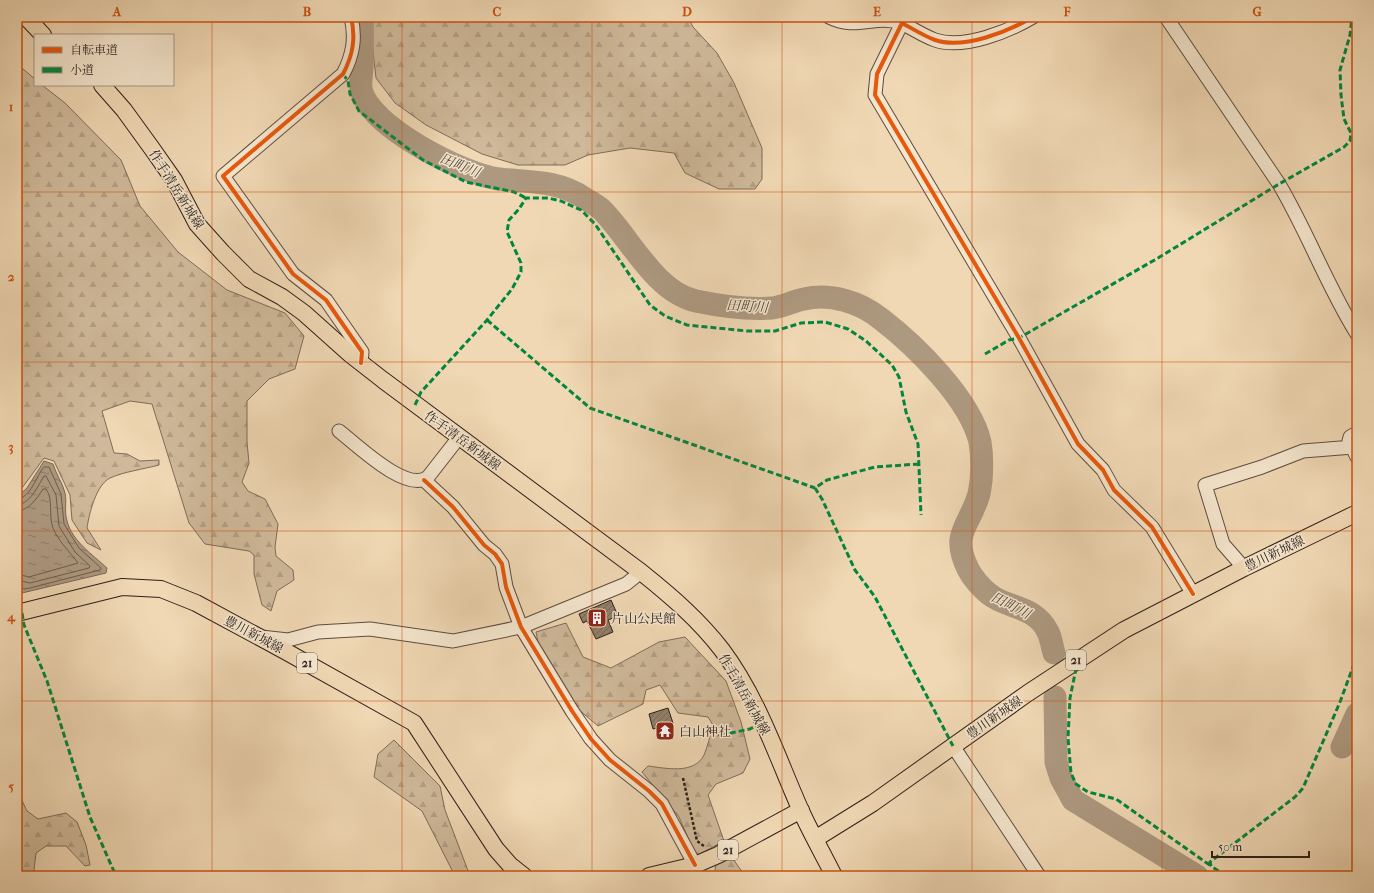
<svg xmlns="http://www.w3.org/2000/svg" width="1374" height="893" viewBox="0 0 1374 893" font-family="'IM FELL French Canon','Noto Serif JP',serif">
  <defs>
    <pattern id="forest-firs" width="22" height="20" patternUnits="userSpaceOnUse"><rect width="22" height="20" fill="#cfb99a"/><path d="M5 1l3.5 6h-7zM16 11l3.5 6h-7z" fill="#b29f84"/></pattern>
    <pattern id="water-ripples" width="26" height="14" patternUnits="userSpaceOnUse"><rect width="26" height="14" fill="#ad9980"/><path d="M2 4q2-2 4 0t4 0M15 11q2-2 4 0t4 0" fill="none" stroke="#8d7c68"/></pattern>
    <pattern id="building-hatch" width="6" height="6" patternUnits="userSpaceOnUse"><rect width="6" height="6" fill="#927f6a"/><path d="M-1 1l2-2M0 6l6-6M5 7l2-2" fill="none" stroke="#776756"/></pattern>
  </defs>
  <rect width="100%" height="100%" fill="#f0d8b4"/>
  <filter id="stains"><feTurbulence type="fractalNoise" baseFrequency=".005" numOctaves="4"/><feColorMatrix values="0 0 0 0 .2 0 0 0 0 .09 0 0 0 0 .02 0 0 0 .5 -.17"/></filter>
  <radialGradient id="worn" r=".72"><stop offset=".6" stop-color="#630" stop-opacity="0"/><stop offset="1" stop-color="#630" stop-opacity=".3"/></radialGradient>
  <path fill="url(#forest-firs)" stroke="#7e6c5a" d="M369,17H688L693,27L717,53L734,83L762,148V179L755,189H719L685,173L674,153L630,148L588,155L565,165H518L482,154L426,125L395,103L376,78Z
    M17,67L23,69L35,79V85H42L65,103L121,160L140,206L178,252L227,290L285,313L304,336L295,369L269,379L247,401V442L249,463L242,482L248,491L265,499L278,524L275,547L276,556L293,570L294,580L277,591L271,611L262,605L254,574V555L249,551L205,544L189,523L152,404L130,401L102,411L114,453L127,454L140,461L159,460V465C144,469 123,472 110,478C96,485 89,514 87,528L101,550L87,543L72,520L70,495L54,461L44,458L22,488L17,491Z
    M566,623L583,657L611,668L659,642L685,637L726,681L741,722L750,759L743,773L716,784L708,795L724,841L696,856L679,817L642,772L648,766C665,768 694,775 704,755C708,746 710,735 713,725L708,717L678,713L660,685L646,690L643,704L598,726L578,709L539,647L536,632Z
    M394,740L440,786L445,810L470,876H455L422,811L374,777L378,754Z
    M17,790L27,811L38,819L66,813L77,822L86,845L90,865L85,866L66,846H46L36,853L34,870L35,876H17Z
    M731,856L745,876H714L716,864Z"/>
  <path fill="url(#water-ripples)" stroke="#796857" d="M44,461L53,464C56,474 63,484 65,493C67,502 64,511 67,521C72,541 93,555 107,568L106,573L22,593L17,587V497L27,488Z"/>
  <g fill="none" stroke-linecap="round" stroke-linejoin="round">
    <path stroke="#6c5c4d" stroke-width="1" d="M17,499C31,498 36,476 44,467H49L61,494L64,524L79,548L101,568L100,570L30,588L24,589L17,585
      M17,505C30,504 38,486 44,476H46L56,495L59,526L75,552L90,566L89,568L30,583L17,580
      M17,511C30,510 37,498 43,489H46C54,500 48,515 53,528C58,541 70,552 78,563L29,577L17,574"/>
    <path stroke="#ad9980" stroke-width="23" d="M362,17C363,34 362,50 362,67C362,73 360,82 361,89C368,126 464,175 499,179C528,182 559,180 584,198C590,202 597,205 602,210C630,238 655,292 696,301C720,306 747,310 772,308C783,307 793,301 804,299C831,293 860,302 881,319C915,345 970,399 980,442C982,454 982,469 981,481C980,486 980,492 978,497C968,528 951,534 968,569C972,577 981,588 989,594C1007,609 1035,605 1048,632C1051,638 1052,646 1054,653
      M1055,697L1056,762L1061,778L1073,800L1197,876
      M1342,747L1357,714"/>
  </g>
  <path fill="url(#building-hatch)" stroke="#2c1f1a" d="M611,600L618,616L608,620L613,632L596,639L587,621L583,623L579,614Z
    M668,708L673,723L653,729L649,714Z"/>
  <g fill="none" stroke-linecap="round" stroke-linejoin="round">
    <g stroke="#5d4d40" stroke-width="15">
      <path id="minor" d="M351,17C356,38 353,55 343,74L223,176L293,274L326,300L362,352L361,363
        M829,17C857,31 874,14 902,23
        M1033,17C1009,31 964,50 935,40C924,36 913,29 902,23L877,74L875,95L1019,338L1078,444L1103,470L1114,490L1152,527L1193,594
        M1166,17L1279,184C1308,233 1327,286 1357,334
        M339,431C356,444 407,494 428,477L460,436
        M1357,433L1350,437L1349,441L1357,457
        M424,480L453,507L484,545L495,554L502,564L506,587L521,627L572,711L591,739L610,760L649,791L662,804L695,865
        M1244,568L1223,544L1205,485L1262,467L1303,451L1353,447
        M261,637L288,640L318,632L370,629L453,641L521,627L626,584L641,572
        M953,746L1039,876"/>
    </g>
    <g stroke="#2c1f1a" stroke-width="18">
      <path id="major" d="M26,17L43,35
        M102,85L124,110L153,150L174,180L197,224L223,253L249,279L282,297L304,313L351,355L383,380L641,572C671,596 699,620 722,650C758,698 777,757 801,811C811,833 823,854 834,876
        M17,613L122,587L161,589L196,603L285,651L414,723L496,849L510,865L524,876
        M815,839L873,803L1028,693L1124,630L1244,568L1357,513
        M649,876L695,865L718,855L801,810"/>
    </g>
    <path stroke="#2c1f1a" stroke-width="2.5" stroke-dasharray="3 2" stroke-linecap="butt" d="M707,730L721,735
      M683,778L697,841L704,846"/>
    <use href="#minor" stroke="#f5e6ce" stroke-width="13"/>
    <use href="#major" stroke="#f0d8b4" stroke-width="16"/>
    <path stroke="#00873e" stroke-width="3" stroke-dasharray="6 3" stroke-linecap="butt" d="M343,74L348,81L350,94L359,111L423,160L466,182L514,192L526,198
      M487,320L590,408L815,488
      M985,354L1009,340L1019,338L1158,258L1279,184L1344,147L1350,141L1351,133L1344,119L1341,95L1340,70L1350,35L1352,17
      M415,405L421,392L487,320L512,289L521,272V263L507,232L509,220L519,209L526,198H548L561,201L581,210L595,224L650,305L665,316L687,325L747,331H775L801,323L825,322L848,329L866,341L892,365L899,377L906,412L918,444L921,515
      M919,464L875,467L827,480L815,488L822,499L855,570L875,597L953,746
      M22,613L24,625L47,681L90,817L116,876
      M1078,659L1070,698L1068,738L1071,773L1076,784L1088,792L1116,799L1211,866
      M721,735L750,729L763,722
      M1226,876L1211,866L1210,862L1295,797L1303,788L1340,702L1357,656"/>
    <g stroke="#f5e6ce" stroke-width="6">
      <path id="cycleway" d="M351,17C356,38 353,55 343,74L223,176L293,274L326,300L362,352L361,363
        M1033,17C1009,31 964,50 935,40C924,36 913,29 902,23L877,74L875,95L1019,338L1078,444L1103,470L1114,490L1152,527L1193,594
        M424,480L453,507L484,545L495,554L502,564L506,587L521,627L572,711L591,739L610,760L649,791L662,804L695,865"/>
    </g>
    <use href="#cycleway" stroke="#e8590c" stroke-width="4"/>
  </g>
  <path fill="none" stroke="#cc500e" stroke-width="1" stroke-opacity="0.55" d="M212,17V876M402,17V876M592,17V876M782,17V876M972,17V876M1162,17V876M17,192H1357M17,362H1357M17,531H1357M17,701H1357"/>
  <defs>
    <g id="building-square" transform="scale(1)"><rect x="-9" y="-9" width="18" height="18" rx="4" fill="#8f2418" stroke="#f5e6ce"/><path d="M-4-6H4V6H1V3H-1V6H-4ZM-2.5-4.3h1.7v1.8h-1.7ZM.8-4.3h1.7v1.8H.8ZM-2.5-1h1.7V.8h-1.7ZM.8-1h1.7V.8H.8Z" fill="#fff"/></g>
    <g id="temple-square" transform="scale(1)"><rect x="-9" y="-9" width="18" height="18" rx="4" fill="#8f2418" stroke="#f5e6ce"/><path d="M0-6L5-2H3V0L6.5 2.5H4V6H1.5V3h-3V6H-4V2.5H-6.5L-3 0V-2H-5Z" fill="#fff"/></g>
  </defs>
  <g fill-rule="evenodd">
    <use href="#building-square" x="597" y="618"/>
    <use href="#temple-square" x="665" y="731"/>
  </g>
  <g text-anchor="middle" stroke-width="3" stroke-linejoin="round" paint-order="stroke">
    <g fill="#f5e6ce" stroke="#685b50" stroke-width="1">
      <rect x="1066" y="650" width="20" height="20" rx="3"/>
      <rect x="297" y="653" width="20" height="20" rx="3"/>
      <rect x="718" y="840" width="20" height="20" rx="3"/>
    </g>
    <g font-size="12" font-weight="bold" fill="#2c1f1a">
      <text x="1076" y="664">21</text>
      <text x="307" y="667">21</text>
      <text x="728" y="854">21</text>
    </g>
    <g font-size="13" fill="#2c1f1a" stroke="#f5e6ce">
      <text transform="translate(177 189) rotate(58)" y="5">作手清岳新城線</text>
      <text transform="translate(463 440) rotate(36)" y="5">作手清岳新城線</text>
      <text transform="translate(1274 553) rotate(-26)" y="5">豊川新城線</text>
      <text transform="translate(254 634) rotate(28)" y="5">豊川新城線</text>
      <text transform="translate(745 694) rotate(61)" y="5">作手清岳新城線</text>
      <text transform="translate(994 717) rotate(-35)" y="5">豊川新城線</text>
    </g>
    <g font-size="13" fill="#2c1f1a" stroke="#f5e6ce" text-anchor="start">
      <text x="611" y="623">片山公民館</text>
      <text x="679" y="736">白山神社</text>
    </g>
    <g font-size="14" font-style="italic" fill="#594a3e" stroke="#f5e6ce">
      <text transform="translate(460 165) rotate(22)" y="5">田町川</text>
      <text transform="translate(747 306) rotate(4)" y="5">田町川</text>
      <text transform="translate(1011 605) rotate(27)" y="5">田町川</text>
    </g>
  </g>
  <rect width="1374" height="893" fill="none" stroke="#f0d8b4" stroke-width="44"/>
  <rect x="34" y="34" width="140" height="52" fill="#f5e6ce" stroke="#a59686"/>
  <rect x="42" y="47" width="20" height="6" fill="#e8590c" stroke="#a59686"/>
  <text x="70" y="54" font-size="12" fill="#2c1f1a">自転車道</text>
  <rect x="42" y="67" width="20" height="6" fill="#00873e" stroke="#a59686"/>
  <text x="70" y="74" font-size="12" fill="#2c1f1a">小道</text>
  <path d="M1212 851v6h97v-6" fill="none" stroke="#2c1f1a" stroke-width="2"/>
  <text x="1218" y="851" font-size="12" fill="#2c1f1a" stroke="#f5e6ce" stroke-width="3" paint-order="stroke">50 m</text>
  <rect x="22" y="22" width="1330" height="849" fill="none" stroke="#cc500e" stroke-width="1.5"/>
  <g font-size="13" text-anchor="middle" font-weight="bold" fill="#cc500e">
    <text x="117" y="16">A</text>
    <text x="307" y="16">B</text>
    <text x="497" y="16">C</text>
    <text x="687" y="16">D</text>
    <text x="877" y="16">E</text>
    <text x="1067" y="16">F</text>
    <text x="1257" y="16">G</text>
    <text x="11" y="111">1</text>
    <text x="11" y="281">2</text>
    <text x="11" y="451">3</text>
    <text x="11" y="621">4</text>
    <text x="11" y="791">5</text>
  </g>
  <rect width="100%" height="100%" filter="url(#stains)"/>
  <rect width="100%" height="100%" fill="url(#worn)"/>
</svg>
